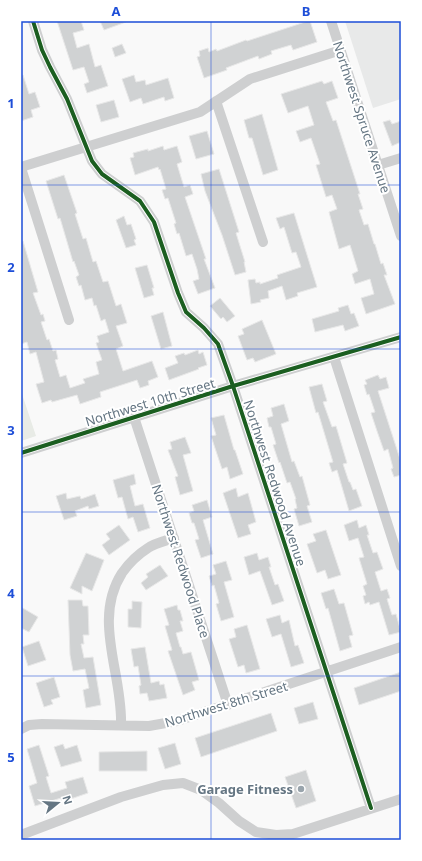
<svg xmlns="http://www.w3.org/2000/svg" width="422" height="861" viewBox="0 0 422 861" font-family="'Noto Sans',sans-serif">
  <rect width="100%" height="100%" fill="#f9f9f9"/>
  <path fill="#e8e9e9" d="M345,21H401V99L373,108Z"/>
  <path fill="#e8ebe6" d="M21,391L36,436L21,441Z"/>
  <path fill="#d0d2d3" stroke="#e8e8e8" d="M57,21H81L84,30L73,33L77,48L89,44L95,67L101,65L108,86L87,93L84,84L89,82L84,67L73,70Z
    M100,21H126V22L104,30Z
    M308,21H310L317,42L293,50L291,45L271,51L272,54L259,59L258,56L226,68L227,70L204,78L197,57L200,56L199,51L208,48L209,52L216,49L217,51L246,40L247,41Z
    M122,44L126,53L115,57L112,48Z
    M21,75H23L29,94L35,92L40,107L31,110L33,117L21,121Z
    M134,75L136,82L145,80L146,85L168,78L174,98L165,101L164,97L143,104L141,98L130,102L122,79Z
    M322,81L324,84L332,81L338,98L326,102L333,121L336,120L360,194H358L363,209L359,210L364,225L368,224L374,244H375L381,264L383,263L387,275H384L395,304L366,314L361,298L374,294L370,279L355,284L352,274L358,271L350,245L339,249L329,212L337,209L332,195L326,197L316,165L320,164L311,138L300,142L296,131L314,125L308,106L288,113L281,94Z
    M114,100L119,117L101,122L96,105Z
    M262,114L278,170L263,175L252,138H249L244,120Z
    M390,120L392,124L401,121V142L392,146L383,122Z
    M207,131L214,154L196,159L189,136Z
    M163,146L164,150L177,146L182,162L177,164L184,187L190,185L193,194L185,197L206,259H204L215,288L198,294L193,281L199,279L197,269L192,254L186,256L179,233L177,234L174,224L176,223L168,198L165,199L162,190L166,189L160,169L159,170L158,167L135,175L130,158L134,157L133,153L148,149V151Z
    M219,169L239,232L236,233L245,262H244L246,272L235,275L222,235L205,191L201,174Z
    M64,175L77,213L75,214L83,239L86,238L93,262L96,261L103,282L108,281L116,306L121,304L127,323L116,326L123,346L116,349L123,371L152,361L158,377L148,381L149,385L140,388L137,380L100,392L101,397L80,404L77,395L52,402L51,400L42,403L36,384L44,382L36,352L30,354L27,342L21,344V241H23L38,292L33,293L41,315L43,314L45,321L41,322L47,340L49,339L53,351L56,350L58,359L55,360L60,377L66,375L70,388L85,383L83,379L99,374L96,362L102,360L96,343L99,342L97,336L109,332L105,319L101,321L96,305L94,306L92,298L85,300L81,285L79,286L76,277L79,275L74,261L73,262L60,218L58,219L46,181Z
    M294,213L317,287L297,293L298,296L286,300L282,286L268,291L269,298L260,300L261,302L251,304L248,280L255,279L256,283L260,282V284L278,278L277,275L301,267L296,252L292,253L284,227L280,229L276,218Z
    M124,216L127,225L131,224L136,239L134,240L136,245L126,248L116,220Z
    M147,265L154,288H152L154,295L144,298L135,268Z
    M220,298L235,316L227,322L223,317L221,319L210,306Z
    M348,305L351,314L354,313L359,326L345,331L343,325L315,332L312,319L339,311L338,308Z
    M163,312L172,346L161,349L151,316Z
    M262,320L276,354L255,362L253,358L247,360L238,336L244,334L242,329Z
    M198,350L199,354L203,352L207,365L198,368L199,369L169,380L165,368L178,363L175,356L184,353L185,355Z
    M378,375L380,379L386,377L389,388L378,391L401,462V475L394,477L391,469L393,468L388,449L384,451L377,431L371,413L375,412L369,394L367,395L364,385L367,384L365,380Z
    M322,384L327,401L323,402L332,427L336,426L347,463L343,464L349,482H350L353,490L356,489L362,506L349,511L337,470L332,472L329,463L333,462L318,412L316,413L309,387Z
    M284,404L289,421L281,424L292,462L294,461L300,477L302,476L310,505L307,506L312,522L299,526L294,509L297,508L295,499H296L290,482L287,483L280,462L279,463L273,445L276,444L271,427H269L267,418L273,416L271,408Z
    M224,415L234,450H235L243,474L230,479L227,467L222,469L211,436L216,435L211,418Z
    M185,437L191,453L183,455L193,491L180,495L175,477L178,476L168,450L172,449L170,442Z
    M134,474L136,484L130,486L135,506L143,504L150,528L138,532L133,517L128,519L122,497L118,498L113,480Z
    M236,488L238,497L248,493L256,522L248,525L251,534L238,538L223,493Z
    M66,493L67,499L80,496L81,499L95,494L99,506L89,509L88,506L75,511L77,516L64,520L56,496Z
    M207,500L212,517L203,520L213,554L201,558L195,540L199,539L194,523H192L189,513L194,511L192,505Z
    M357,520L359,528L366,525L369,535H367L373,553L377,552L383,569L375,572L381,591L387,589L390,598L387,599L392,615L396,614L401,632L389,635L379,602L370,605L369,602L365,604L363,596L366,595L363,586L367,584L359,558L364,557L358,538L349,541L344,525Z
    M119,525L130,540L109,555L102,545L110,539L106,534Z
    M326,530L341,575L328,579L325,570L317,573L307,544L316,541L313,534Z
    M86,553L104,560L92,591L82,586V594L70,588Z
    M257,553L259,560L268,557L271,567H269L275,585L278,584L284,601L272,605L260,571L249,575L244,557Z
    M226,561L232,580L224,582L234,617L221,621L216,604L219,603L214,585L212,586L209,576L216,574L213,565Z
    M160,565L168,576L146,590L141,583L148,577L146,574Z
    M334,589L339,604L344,603L353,635L349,636L352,647L340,651L328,608L326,609L321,593Z
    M68,600H82L83,606H88L89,635H83L84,644H81L84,658L93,657L101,705L86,708L83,690L89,688L85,669L73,671L70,655Z
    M132,601L142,602L141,628L128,627V609H132Z
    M177,605L178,610H180L183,621H180L183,631L176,633L180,647H181L183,654L191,652L199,680L192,682L195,690L183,695L168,651L172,650L165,626L169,625L164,609Z
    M21,607L38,617L29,632L21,628Z
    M280,615L282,623L289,620L295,646L298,645L304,663L291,667L281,634L272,637L266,619Z
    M247,625L260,669L246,673L244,665L238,667L229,639L236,637L234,629Z
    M39,641L46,660L28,666L22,647Z
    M145,647L151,683L159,681L160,685L164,684L167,698L149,701L147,693L140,694L139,686L141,685L138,666L134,667L131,649Z
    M401,672V691L359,705L354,688Z
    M54,677L60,697L51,700L53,704L44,707L36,683Z
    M313,702L318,719L299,724L294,708Z
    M271,713L277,731L201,757L195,738Z
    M175,743L181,764L165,769L158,748Z
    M63,744L65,749L77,745L82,761L61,767L54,747Z
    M39,745L49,776L46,777L51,793L67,788L65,782L83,777L88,793L62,802L61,798L35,806L29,786L37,783L27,749Z
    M147,751V771H99V752Z
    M306,770L316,801L296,808L285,777Z"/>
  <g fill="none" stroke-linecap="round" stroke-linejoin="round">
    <path stroke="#cecfd0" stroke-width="10" d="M33,21L42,50L50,67L67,99L92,161L102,174L140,201L154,222L178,293L186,312L204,328L218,344L233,386L371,808
      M331,21L401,236
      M216,101L263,242
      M378,165L401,158
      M21,167L200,112L250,79L341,50
      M21,168L69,320
      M334,357L401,566
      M134,417L228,705
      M21,453L233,386L401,337
      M121,725C123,674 92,620 122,573C129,563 137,555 148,548C155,543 165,541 174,538
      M21,729L29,725L42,724L149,726L177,721L401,647
      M21,835L121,797L163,785L183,783L201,790L219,803L239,821L256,832L276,835L293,834L401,799"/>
    <g stroke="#fff" stroke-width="6">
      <path id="cycleway" d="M33,21L42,50L50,67L67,99L92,161L102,174L140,201L154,222L178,293L186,312L204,328L218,344L233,386L371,808
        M21,453L233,386L401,337"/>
    </g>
    <use href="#cycleway" stroke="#1b5e20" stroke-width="4"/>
  </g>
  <path fill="none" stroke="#1d4ed8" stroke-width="1" stroke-opacity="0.55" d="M211,21V840M21,185H401M21,349H401M21,512H401M21,676H401"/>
  <circle fill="#99a4ac" stroke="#fff" stroke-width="1.5" cx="301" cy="789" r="4"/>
  <g text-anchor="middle" stroke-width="4" stroke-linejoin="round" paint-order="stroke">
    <g font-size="13" fill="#657683" stroke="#fff">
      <text transform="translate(362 117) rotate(72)" y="5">Northwest Spruce Avenue</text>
      <text transform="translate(150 402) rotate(-17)" y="5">Northwest 10th Street</text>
      <text transform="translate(275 483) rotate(72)" y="5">Northwest Redwood Avenue</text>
      <text transform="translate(181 561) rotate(72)" y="5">Northwest Redwood Place</text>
      <text transform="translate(226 704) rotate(-17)" y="5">Northwest 8th Street</text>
    </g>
    <g font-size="13" font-weight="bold" fill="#657683" stroke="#fff" text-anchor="end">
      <text x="293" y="794">Garage Fitness</text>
    </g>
  </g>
  <rect width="422" height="861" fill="none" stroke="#ffffff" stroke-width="44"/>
  <g transform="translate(58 803) rotate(72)" stroke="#ffffff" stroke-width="3" paint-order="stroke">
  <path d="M0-3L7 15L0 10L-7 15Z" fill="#657683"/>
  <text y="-6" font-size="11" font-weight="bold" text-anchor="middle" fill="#657683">N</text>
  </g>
  <rect x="22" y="22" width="378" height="817" fill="none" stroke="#1d4ed8" stroke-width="1.5"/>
  <g font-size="13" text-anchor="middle" font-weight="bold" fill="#1d4ed8">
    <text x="116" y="16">A</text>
    <text x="306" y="16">B</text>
    <text x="11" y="108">1</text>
    <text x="11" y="272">2</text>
    <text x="11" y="435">3</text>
    <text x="11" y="598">4</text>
    <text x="11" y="762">5</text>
  </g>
</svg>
